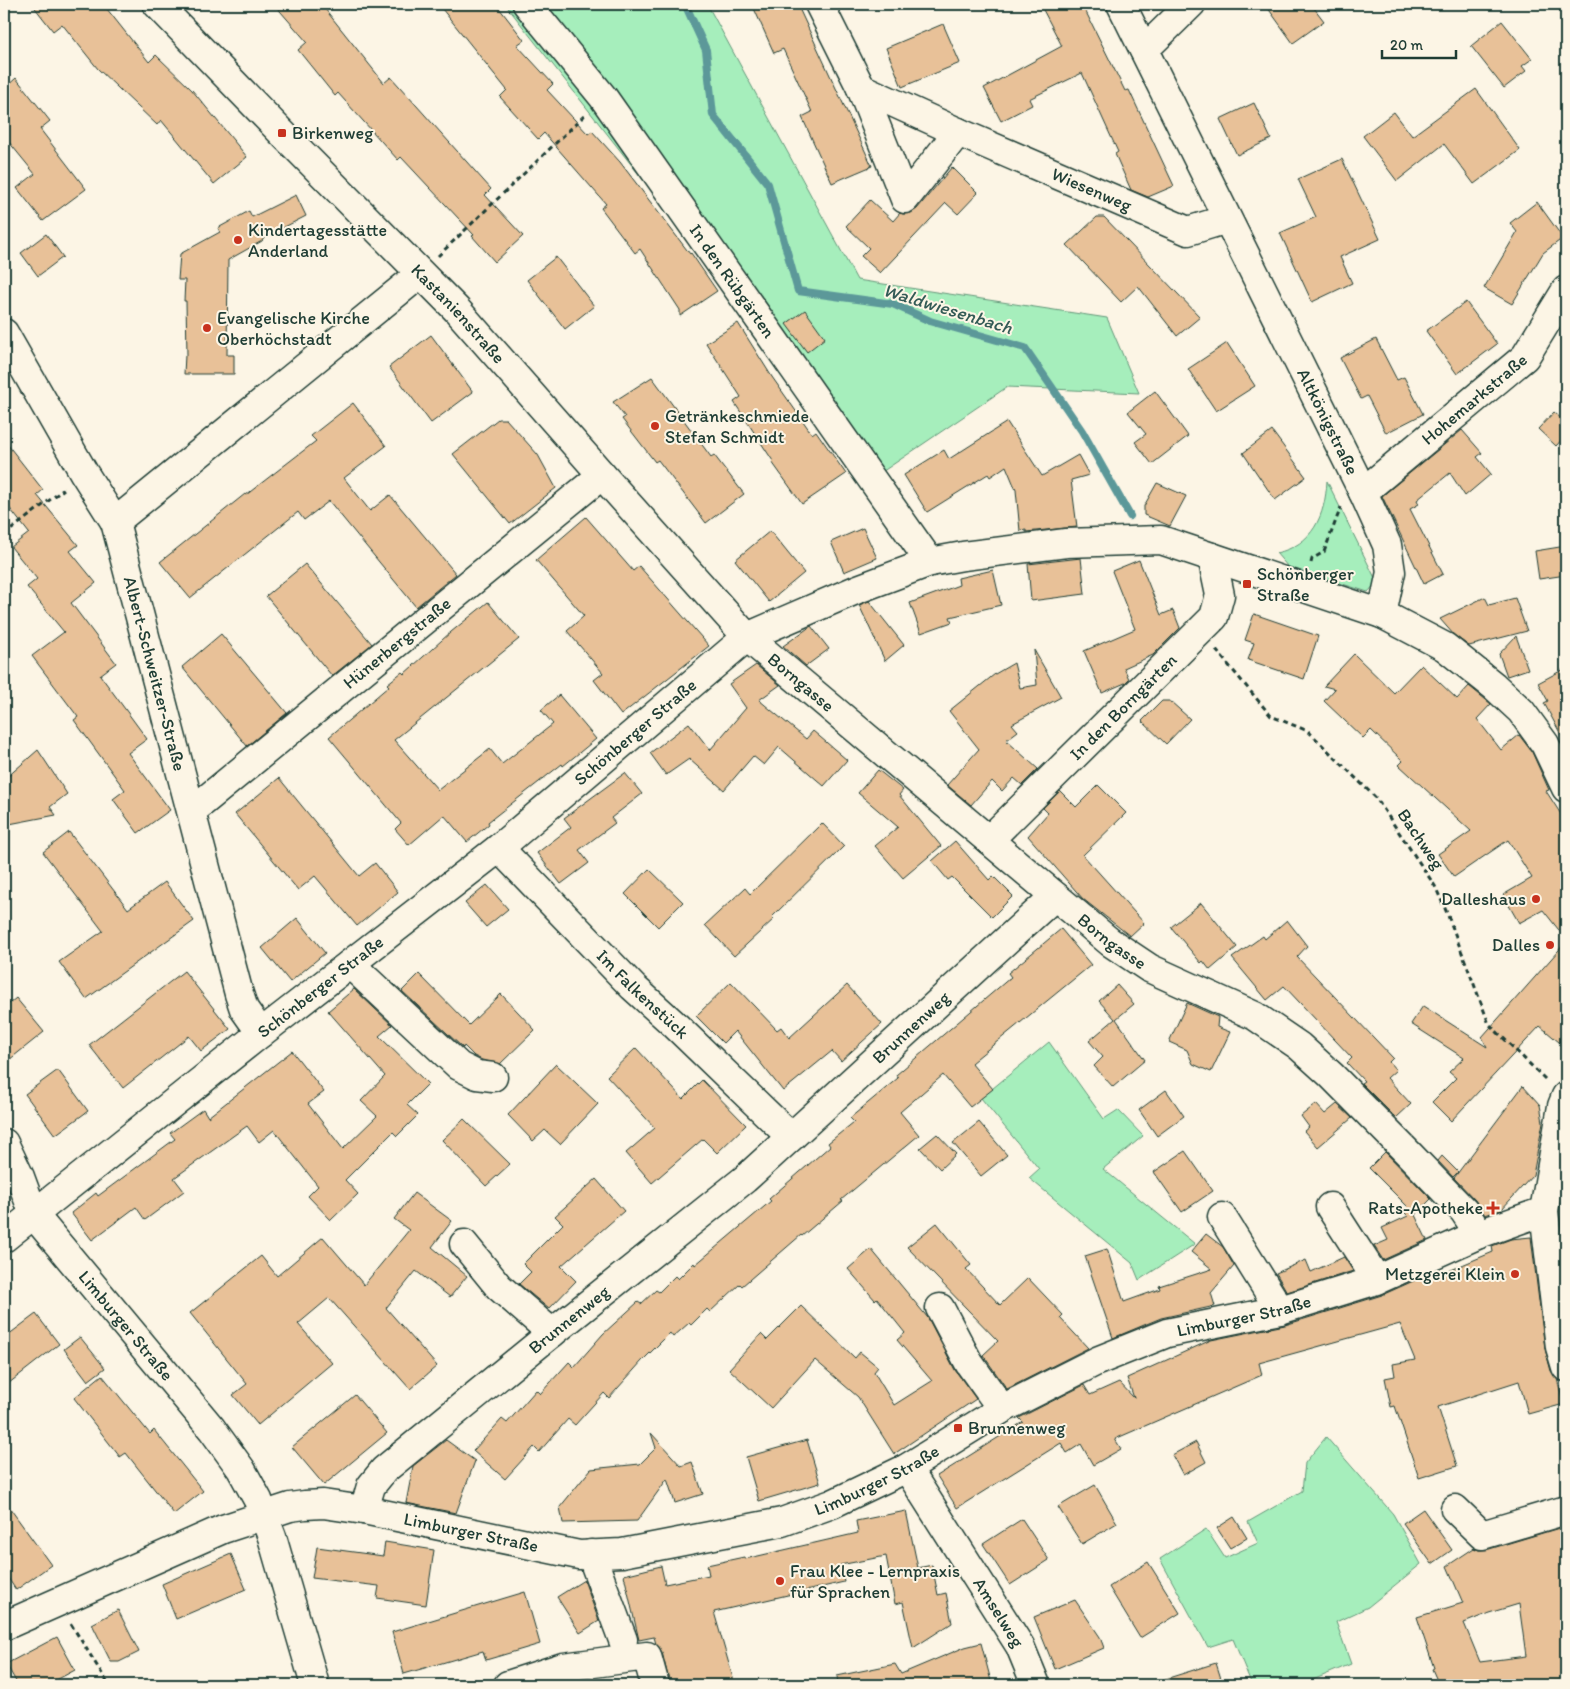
<svg xmlns="http://www.w3.org/2000/svg" width="1570" height="1689" viewBox="0 0 1570 1689" font-family="Itim,sans-serif">
  <rect width="100%" height="100%" fill="#fcf5e5"/>
  <filter id="ink" filterUnits="userSpaceOnUse"><feTurbulence type="fractalNoise" baseFrequency=".02" numOctaves="2"/><feDisplacementMap in="SourceGraphic" scale="10" xChannelSelector="R" yChannelSelector="G"/><feConvolveMatrix kernelMatrix="1 2 1 2 8 2 1 2 1" color-interpolation-filters="sRGB"/></filter>
  <g filter="url(#ink)">
    <path fill="#a6eebc" stroke="#629678" d="M505,4H707L857,280L1107,318L1139,393L1007,387L876,476Z
      M1327,481L1377,582L1368,592L1288,567L1276,553C1313,545 1325,516 1327,481Z
      M1049,1042L1104,1119L1118,1110L1143,1136L1103,1169L1195,1244L1139,1280L1132,1263L1029,1178L1039,1169L981,1098Z
      M1326,1437L1393,1514L1421,1564L1368,1607L1336,1622L1351,1664L1301,1685H1252L1233,1639L1208,1647L1160,1559L1206,1529L1225,1558L1258,1543L1248,1522L1302,1491L1305,1463Z"/>
    <g fill="none" stroke-linecap="round" stroke-linejoin="round">
      <path stroke="#5b9899" stroke-width="8" d="M685,4L706,50L713,115L768,184L798,291L893,304L930,321L1025,348L1082,431L1130,516"/>
    </g>
    <path fill="#e8c198" stroke="#1f3d34" fill-rule="evenodd" d="M32,4H103L149,62L156,55L192,90L247,157L214,184L161,120L157,125L98,69L62,24L53,31Z
      M274,4H321L384,83L391,77L491,189L485,195L523,236L495,262L472,236L474,235L401,157L398,160L338,93L335,96L298,50L307,42Z
      M438,4H496L524,40L517,45L553,84L547,90L588,134L592,131L620,162L690,254L691,253L717,291L680,316V310L640,249L635,253L601,208L606,204L544,133L538,139L500,97L507,90Z
      M752,4H797L872,166L832,183L802,117L812,112L783,49L774,53Z
      M1040,4H1082L1125,91L1129,90L1174,186L1148,197L1131,190L1115,154L1118,152L1082,73L1029,99L1032,105L1001,121L984,88L1062,46Z
      M1265,4H1311L1324,21L1293,43Z
      M1502,21L1532,59L1522,66L1526,71L1504,88L1471,46Z
      M943,24L960,63L902,87L886,48Z
      M16,78L50,121L40,129L86,189L43,221L17,188L35,174L4,136V89Z
      M1476,89L1520,150L1474,184L1444,144L1397,181L1363,136L1394,112L1412,136Z
      M1254,103L1271,139L1237,155L1220,119Z
      M1342,159L1380,239L1340,257L1352,283L1312,302L1280,233L1316,217L1298,179Z
      M952,167L978,193L958,214L946,203L880,273L861,256L869,248L846,226L870,200L893,221L900,213L903,214L911,213L917,209Z
      M296,195L306,216L265,237L262,241L228,260L227,355H234V374H184L185,355H187L186,301H184L185,280H178L180,254L220,232L218,228L249,211L252,217Z
      M1537,202L1563,238L1543,253L1512,304L1484,288L1517,232L1510,223Z
      M1097,217H1104L1200,317L1177,336L1138,286L1121,302L1067,245Z
      M46,234L63,257L38,276L21,253Z
      M556,257L594,306L565,329L527,280Z
      M1466,302L1497,344L1457,374L1426,331Z
      M805,310L825,338L807,352L786,324Z
      M738,323L772,377L812,434L816,431L846,474L802,504L772,462L773,461L734,402L741,397L706,343Z
      M431,335L473,392L431,423L389,367Z
      M1376,339L1397,380L1404,377L1423,414L1386,433L1367,396L1361,399L1340,358Z
      M1227,343L1255,386L1216,411L1188,369Z
      M652,377L711,457L714,455L744,494L706,523L658,460L655,462L622,419L625,417L613,402Z
      M1155,391L1188,436L1152,464L1135,442L1146,434L1128,412Z
      M353,403L386,446L344,478L370,511L390,495L456,574L416,607L329,501L304,520L298,512L190,598L160,562L245,494L246,495L316,441L311,436Z
      M1554,412L1566,423V435L1556,446L1538,429Z
      M498,419H506L538,455L556,488L510,524L453,454Z
      M1007,422L1042,476L1078,455L1089,475L1071,480L1077,527L1026,532V530L1020,531L1016,490L1006,466L990,477L988,474L927,512L904,475L944,450L949,459Z
      M1462,430L1482,453L1477,457L1491,474L1465,496L1450,473L1417,500L1419,504L1410,509L1443,574L1424,584L1382,496Z
      M1272,431L1306,477L1275,500L1243,453Z
      M4,440L43,490L37,495L78,545L70,551L96,583L71,603L116,663L100,675L147,739L128,753L170,810L138,833L113,799L125,790L74,720L78,717L32,656L64,632L27,587L37,579L11,547L29,533L4,501Z
      M1157,483L1186,496L1170,526L1144,515V506Z
      M586,517L633,571L639,566L709,646L621,715L594,680L603,673L567,631L584,616L536,560Z
      M863,528L877,558L844,572L831,542Z
      M770,531L804,573L769,602L735,560Z
      M1566,546V575L1539,579L1535,551Z
      M1081,558L1085,594L1031,601L1028,564Z
      M1139,560L1161,615L1173,610L1180,628L1153,655L1124,668L1129,679L1125,683L1102,693L1084,651L1135,629L1112,571Z
      M305,564L372,644L332,676L266,596Z
      M993,570L1001,605L950,617L952,622L921,633L910,603L959,585L958,578Z
      M1485,597L1489,605L1515,598L1527,631L1469,646L1454,635L1440,619Z
      M869,601L904,645L885,661L859,605Z
      M488,602L519,639L394,740L438,790L490,749L502,764L553,724L541,710L559,695L596,739L563,766L562,764L488,822L489,824L467,842L444,815L409,845L395,829L401,823L329,737L389,686L387,684L402,672L404,674L451,632Z
      M1254,614L1318,636L1304,679L1248,660L1254,643L1245,640Z
      M811,626L829,649L806,666L783,646Z
      M221,634L287,713L247,746L182,667Z
      M1516,636L1528,669L1507,676L1499,654Z
      M1034,650L1061,697L1012,724L1018,731L1006,740L1038,769L1022,785L1014,778L1002,791L992,781L971,805L947,785L979,749L949,711L995,674L1014,663L1020,688L1037,685Z
      M1354,654L1394,693L1421,665L1457,699L1469,686L1491,704L1477,719L1501,750L1519,735L1532,752L1549,790L1546,791L1566,822V939L1543,910L1519,923L1503,895L1532,878L1508,840L1454,877L1438,854L1471,831L1399,765L1403,761L1371,730L1363,738L1324,701L1335,689L1324,686Z
      M756,665L780,685L759,700L806,739L813,731L847,760L824,786L779,747L764,765L753,756L724,790L689,759L666,775L650,753L689,723L710,750L746,708L729,684Z
      M1566,668V744L1544,703L1548,701L1538,683Z
      M1162,701H1170L1190,719L1166,744L1142,721Z
      M38,750L67,794L50,807L56,815L4,825L6,778Z
      M878,770L903,790L899,795L941,846L903,878L875,846L898,827L858,793Z
      M625,773L642,794L611,818L615,823L579,850L589,863L561,884L537,853L571,827L564,818Z
      M279,778L359,876L375,863L398,892L357,926L315,876L298,890L235,814Z
      M1098,785L1126,813L1083,855L1144,923L1130,936L1083,899L1028,836L1048,813L1043,808L1060,791L1076,807Z
      M822,823L844,846L772,917L774,919L734,956L705,925L745,888L750,894Z
      M69,832L128,909L165,882L194,921L86,999L59,962L103,931L43,852Z
      M955,841L989,880L993,876L1013,896L992,917L952,877L948,880L932,861Z
      M649,869L683,902L658,927L625,894Z
      M487,885L508,909L486,927L465,903Z
      M1201,903L1237,947L1210,970L1203,961L1201,963L1171,927Z
      M297,918L325,953L290,982L262,948Z
      M1287,920L1307,946L1297,957L1393,1058L1389,1062L1396,1070L1387,1078L1411,1104L1396,1118L1361,1083L1364,1081L1347,1063L1352,1058L1284,986L1267,1000L1232,958L1263,936L1265,939Z
      M1061,929L1091,965L971,1063L993,1089L970,1107L943,1075L900,1112L919,1135L841,1200L843,1201L802,1236L801,1235L742,1286L740,1284L710,1312L707,1309L691,1325L689,1323L673,1337L670,1333L642,1361L609,1398L604,1393L575,1425L568,1419L539,1452L534,1447L505,1479L473,1451L502,1419L507,1423L536,1390L540,1394L569,1362L574,1367L603,1334L638,1302L641,1304L656,1290L659,1292L675,1276L678,1279L694,1263L695,1265L771,1201L769,1199L830,1146L828,1143L854,1122L850,1118L898,1078L896,1075L1011,977L1008,973Z
      M1566,942V1048L1540,1026L1451,1121L1432,1102L1456,1078L1449,1072L1464,1058L1411,1024L1423,1006L1487,1047L1482,1037Z
      M184,971L230,1029L201,1051L189,1036L123,1088L89,1045Z
      M419,974L469,1025L501,994L535,1030L500,1064L482,1060L474,1056L464,1046L463,1048L402,991Z
      M731,982L777,1030L781,1027L789,1038L847,985L882,1024L841,1061L832,1051L783,1091L735,1031L723,1043L696,1016Z
      M1117,985L1134,1004L1116,1019L1145,1060L1113,1087L1094,1066L1103,1057L1089,1041L1115,1019L1099,1001Z
      M354,989L392,1025L379,1036L428,1084L407,1105L418,1115L397,1136L393,1132L345,1180L358,1194L331,1220L308,1196L318,1186L274,1130L259,1142L247,1126L174,1178L184,1191L145,1220L136,1207L92,1240L71,1213L96,1193L98,1196L175,1139L170,1133L203,1109L208,1117L292,1051L324,1092L308,1104L343,1149L377,1116L361,1101L385,1076L328,1011Z
      M16,998L44,1032L4,1064V1008Z
      M1187,1003L1218,1017L1217,1027L1230,1032L1211,1072L1193,1064L1187,1050L1169,1042Z
      M636,1048L683,1099L702,1080L746,1125L717,1153L703,1139L652,1183L626,1153L655,1128L607,1076Z
      M556,1064L598,1104L560,1144L545,1130L533,1141L508,1115Z
      M58,1070L88,1111L55,1135L25,1094Z
      M1523,1086L1540,1105L1543,1122L1533,1175L1501,1210L1485,1215L1475,1200L1454,1178Z
      M1166,1090L1184,1116L1157,1136L1139,1110Z
      M1316,1104L1325,1114L1337,1104L1352,1118L1318,1147L1304,1131L1309,1127L1301,1116Z
      M464,1119L510,1164L486,1186L442,1140Z
      M979,1122L1007,1155L981,1176L953,1143Z
      M937,1134L956,1154L940,1169L920,1148Z
      M1185,1151L1213,1191L1182,1212L1154,1172Z
      M1385,1152L1431,1199L1415,1215L1427,1240L1383,1260L1374,1246L1388,1240L1382,1228L1408,1216L1405,1213L1408,1207L1369,1168Z
      M1442,1156L1458,1172L1453,1177L1438,1161Z
      M596,1179L624,1211L561,1266L576,1281L549,1309L519,1284L531,1272L523,1264L563,1224L555,1216Z
      M414,1193L452,1221L432,1247L467,1276L450,1297L416,1271L386,1308L437,1366L410,1389L329,1298L298,1324L332,1363L258,1425L233,1395L247,1384L190,1313L261,1256L277,1276L323,1237L364,1285L409,1230L394,1219Z
      M937,1223L971,1265L966,1269L1000,1305L1028,1278L1063,1315L1060,1318L1088,1348L1007,1389L983,1355L998,1341L907,1247Z
      M1206,1234L1223,1247L1234,1266L1211,1293L1215,1306L1161,1318L1113,1338L1085,1256L1107,1249L1124,1302L1160,1289L1159,1286L1212,1269L1191,1252Z
      M1531,1237L1545,1349L1551,1371L1557,1379L1564,1404L1528,1414L1519,1381L1438,1407L1457,1466L1419,1478L1395,1406L1391,1407L1385,1378L1395,1376L1393,1364L1415,1360L1400,1324L1259,1363L1262,1375L1115,1439L1121,1449L1093,1465L1081,1444L1067,1453L1061,1443L957,1508L937,1476L1023,1422L1019,1418L1084,1385L1090,1395L1119,1382L1134,1398L1127,1378L1211,1340L1285,1325L1382,1295L1440,1269L1443,1273L1493,1252L1492,1246L1511,1239Z
      M871,1249L928,1318L955,1370L976,1399L894,1454L858,1397L815,1360L771,1408L729,1369L761,1334L767,1340L801,1306L855,1358L860,1352L878,1367L874,1372L894,1405L932,1381L897,1340L905,1333L877,1298L875,1300L848,1269Z
      M1344,1257L1353,1271L1287,1292L1276,1273L1306,1260L1311,1272Z
      M36,1314L59,1344L4,1387V1338Z
      M80,1337L105,1368L88,1381L64,1349Z
      M102,1375L150,1434L154,1430L203,1491L174,1514L126,1453L120,1457L74,1398Z
      M355,1395L387,1433L324,1485L292,1447Z
      M651,1433L681,1466L692,1462L703,1494L675,1503L667,1479L637,1521L563,1523L560,1507L591,1469L640,1464L656,1448Z
      M446,1440L475,1461L456,1513L406,1503L413,1466Z
      M807,1440L820,1483L759,1501L746,1457Z
      M1196,1442L1206,1462L1183,1475L1172,1455Z
      M1095,1485L1117,1523L1082,1544L1058,1507Z
      M4,1500L51,1565L16,1590L4,1572Z
      M1423,1509L1452,1550L1432,1564L1403,1523Z
      M906,1511L918,1568L932,1565L938,1595L946,1593L952,1623L913,1648L903,1602L895,1604L886,1556L840,1565L844,1582L714,1612L735,1685H670L662,1652L656,1644L654,1637L639,1640L624,1575L661,1566L665,1584L709,1575L707,1565L744,1557L745,1559L858,1533L856,1521Z
      M1234,1517L1247,1538L1230,1548L1217,1528Z
      M1022,1519L1049,1560L1010,1585L983,1544Z
      M1566,1526V1685H1439L1432,1669L1434,1668L1417,1617L1463,1603L1447,1566L1474,1548L1479,1550H1486ZM1519,1604L1526,1656L1480,1662L1464,1623L1489,1613Z
      M385,1542L434,1550L426,1605L377,1598L379,1586L312,1578L317,1547L383,1556Z
      M231,1554L246,1589L176,1619L162,1584Z
      M1148,1562L1180,1613L1140,1638L1109,1587Z
      M584,1580L599,1621L580,1633L557,1597Z
      M525,1592L540,1644L486,1660L483,1651L404,1674L392,1632Z
      M1075,1600L1100,1637L1104,1648L1055,1669L1034,1617Z
      M118,1610L139,1652L119,1662H111L92,1624Z
      M57,1637L75,1670L47,1685H18L6,1664Z
      M981,1643L992,1685H838L837,1676L895,1664L901,1674L965,1647Z
      M1216,1663L1223,1685H1159V1681Z"/>
    <g fill="none" stroke-linecap="round" stroke-linejoin="round">
      <g stroke="#1f3d34" stroke-width="31">
        <g id="minor">
          <path id="s1" d="M157,4L282,133L457,310L602,475L747,637L1110,942L1149,968L1255,1016L1299,1046L1331,1075L1411,1156L1464,1211L1479,1234"/>
          <path id="s2" d="M527,4L603,97L930,562"/>
          <path id="s3" d="M819,4L861,88L958,132L1188,231L1227,219"/>
          <path id="s4" d="M1121,4L1363,492L1387,545L1391,572L1382,614"/>
          <path d="M1144,50L1191,4"/>
          <path d="M861,88L905,199L958,132"/>
          <path id="s5" d="M4,333L84,473L115,522L239,994L244,1009L261,1033"/>
          <path id="s6" d="M1363,492L1525,357L1566,290"/>
          <path d="M115,522L420,274"/>
          <path id="s7" d="M192,811L602,475"/>
          <path id="s8" d="M989,840L1214,617L1220,595L1212,557"/>
          <path id="s9" d="M499,848L633,987L676,1026L791,1137"/>
          <path d="M350,964L459,1066L477,1075L493,1077"/>
          <path d="M1566,1096L1562,1106L1544,1211L1560,1347L1566,1367"/>
          <path id="s10" d="M4,1143L20,1177L34,1215L212,1429L241,1469L258,1500L272,1537L315,1685"/>
          <path d="M1330,1207L1377,1280"/>
          <path d="M1222,1217L1280,1310"/>
          <path id="s11" d="M4,1238L261,1033L499,848L747,637L858,589L930,562L963,556L1066,543L1161,540L1382,614L1445,647L1494,686L1521,711L1545,744L1566,788"/>
          <path d="M464,1244L499,1287L552,1333"/>
          <path d="M940,1308L969,1363L1002,1409"/>
          <path id="s12" d="M907,1468L1020,1646L1036,1685"/>
          <path d="M1455,1509L1482,1535L1566,1510"/>
          <path id="s13" d="M364,1510L371,1486L384,1470L552,1333L745,1179L1055,896"/>
          <path d="M591,1554L623,1640"/>
          <path id="s14" d="M4,1626L223,1529L290,1507L305,1505L323,1504L364,1510L579,1555L622,1553L782,1522L832,1504L907,1468L1002,1409L1097,1361L1167,1333L1280,1310L1377,1280L1479,1234L1544,1211"/>
          <path d="M508,1685L563,1667L647,1656L655,1685"/>
        </g>
      </g>
      <path stroke="#1f3d34" stroke-width="3" stroke-dasharray="5 4" stroke-linecap="butt" d="M438,256L585,115
        M4,535L64,489
        M1311,563L1312,559L1324,552L1341,507
        M1216,650L1271,716L1308,731L1376,798L1435,886L1447,913L1489,1024L1547,1081
        M71,1624L109,1685"/>
      <use href="#minor" stroke="#fcf5e5" stroke-width="28"/>
    </g>
  </g>
  <g fill="#c8321e" stroke="#fcf5e5" stroke-width="2">
    <rect x="277" y="128" width="10" height="10" rx="2.5"/>
    <circle cx="238" cy="240" r="5"/>
    <circle cx="207" cy="328" r="5"/>
    <circle cx="655" cy="426" r="5"/>
    <rect x="1242" y="579" width="10" height="10" rx="2.5"/>
    <circle cx="1536" cy="899" r="5"/>
    <circle cx="1550" cy="945" r="5"/>
    <path d="M1490.5 1200.5h5v5h5v5h-5v5h-5v-5h-5v-5h5z"/>
    <circle cx="1515" cy="1274" r="5"/>
    <rect x="953" y="1423" width="10" height="10" rx="2.5"/>
    <circle cx="780" cy="1581" r="5"/>
  </g>
  <g text-anchor="middle" stroke-width="4" stroke-linejoin="round" paint-order="stroke">
    <g font-size="18" fill="#1f3d34" stroke="#fcf5e5" text-anchor="start">
      <text x="292" y="139">Birkenweg</text>
      <text x="248" y="236">Kindertagesstätte<tspan x="248" dy="21">Anderland</tspan></text>
      <text x="217" y="324">Evangelische Kirche<tspan x="217" dy="21">Oberhöchstadt</tspan></text>
      <text x="665" y="422">Getränkeschmiede<tspan x="665" dy="21">Stefan Schmidt</tspan></text>
      <text x="1257" y="580">Schönberger<tspan x="1257" dy="21">Straße</tspan></text>
      <text x="1526" y="905" text-anchor="end">Dalleshaus</text>
      <text x="1540" y="951" text-anchor="end">Dalles</text>
      <text x="1483" y="1214" text-anchor="end">Rats-Apotheke</text>
      <text x="1505" y="1280" text-anchor="end">Metzgerei Klein</text>
      <text x="968" y="1434">Brunnenweg</text>
      <text x="790" y="1577">Frau Klee - Lernpraxis<tspan x="790" dy="21">für Sprachen</tspan></text>
    </g>
    <g font-size="18" fill="#1f3d34" stroke="#fcf5e5">
      <text dy="6" stroke="none"><textPath href="#s3" startOffset="346">Wiesenweg</textPath></text>
      <text dy="6" stroke="none"><textPath href="#s2" startOffset="345">In den Rübgärten</textPath></text>
      <text dy="6" stroke="none"><textPath href="#s1" startOffset="432">Kastanienstraße</textPath></text>
      <text dy="6" stroke="none"><textPath href="#s6" startOffset="145">Hohemarkstraße</textPath></text>
      <text dy="6" stroke="none"><textPath href="#s4" startOffset="466">Altkönigstraße</textPath></text>
      <text dy="6" stroke="none"><textPath href="#s7" startOffset="265">Hünerbergstraße</textPath></text>
      <text dy="6" stroke="none"><textPath href="#s5" startOffset="376">Albert-Schweitzer-Straße</textPath></text>
      <text dy="6" stroke="none"><textPath href="#s1" startOffset="936">Borngasse</textPath></text>
      <text dy="6" stroke="none"><textPath href="#s8" startOffset="189">In den Borngärten</textPath></text>
      <text dy="6" stroke="none"><textPath href="#s11" startOffset="809">Schönberger Straße</textPath></text>
      <text transform="translate(1421 839) rotate(56)" y="6">Bachweg</text>
      <text dy="6" stroke="none"><textPath href="#s1" startOffset="1341">Borngasse</textPath></text>
      <text dy="6" stroke="none"><textPath href="#s11" startOffset="404">Schönberger Straße</textPath></text>
      <text dy="6" stroke="none"><textPath href="#s9" startOffset="205">Im Falkenstück</textPath></text>
      <text dy="6" stroke="none"><textPath href="#s13" startOffset="734">Brunnenweg</textPath></text>
      <text dy="6" stroke="none"><textPath href="#s14" startOffset="1319">Limburger Straße</textPath></text>
      <text dy="6" stroke="none"><textPath href="#s13" startOffset="284">Brunnenweg</textPath></text>
      <text dy="6" stroke="none"><textPath href="#s10" startOffset="222">Limburger Straße</textPath></text>
      <text dy="6" stroke="none"><textPath href="#s14" startOffset="914">Limburger Straße</textPath></text>
      <text dy="6" stroke="none"><textPath href="#s14" startOffset="494">Limburger Straße</textPath></text>
      <text dy="6" stroke="none"><textPath href="#s12" startOffset="171">Amselweg</textPath></text>
    </g>
    <g font-size="19" font-style="italic" fill="#335b56" stroke="#fcf5e5">
      <text transform="translate(948 308) rotate(17)" y="7">Waldwiesenbach</text>
    </g>
  </g>
  <rect width="1570" height="1689" fill="none" stroke="#fcf5e5" stroke-width="20"/>
  <rect x="10" y="10" width="1550" height="1669" fill="none" stroke="#1f3d34" stroke-width="2" filter="url(#ink)"/>
  <path d="M1382 50v8h74v-8" fill="none" stroke="#1f3d34" stroke-width="2.5"/>
  <text x="1390" y="50" font-size="15" fill="#1f3d34" stroke="#fcf5e5" stroke-width="4" paint-order="stroke">20 m</text>
</svg>
